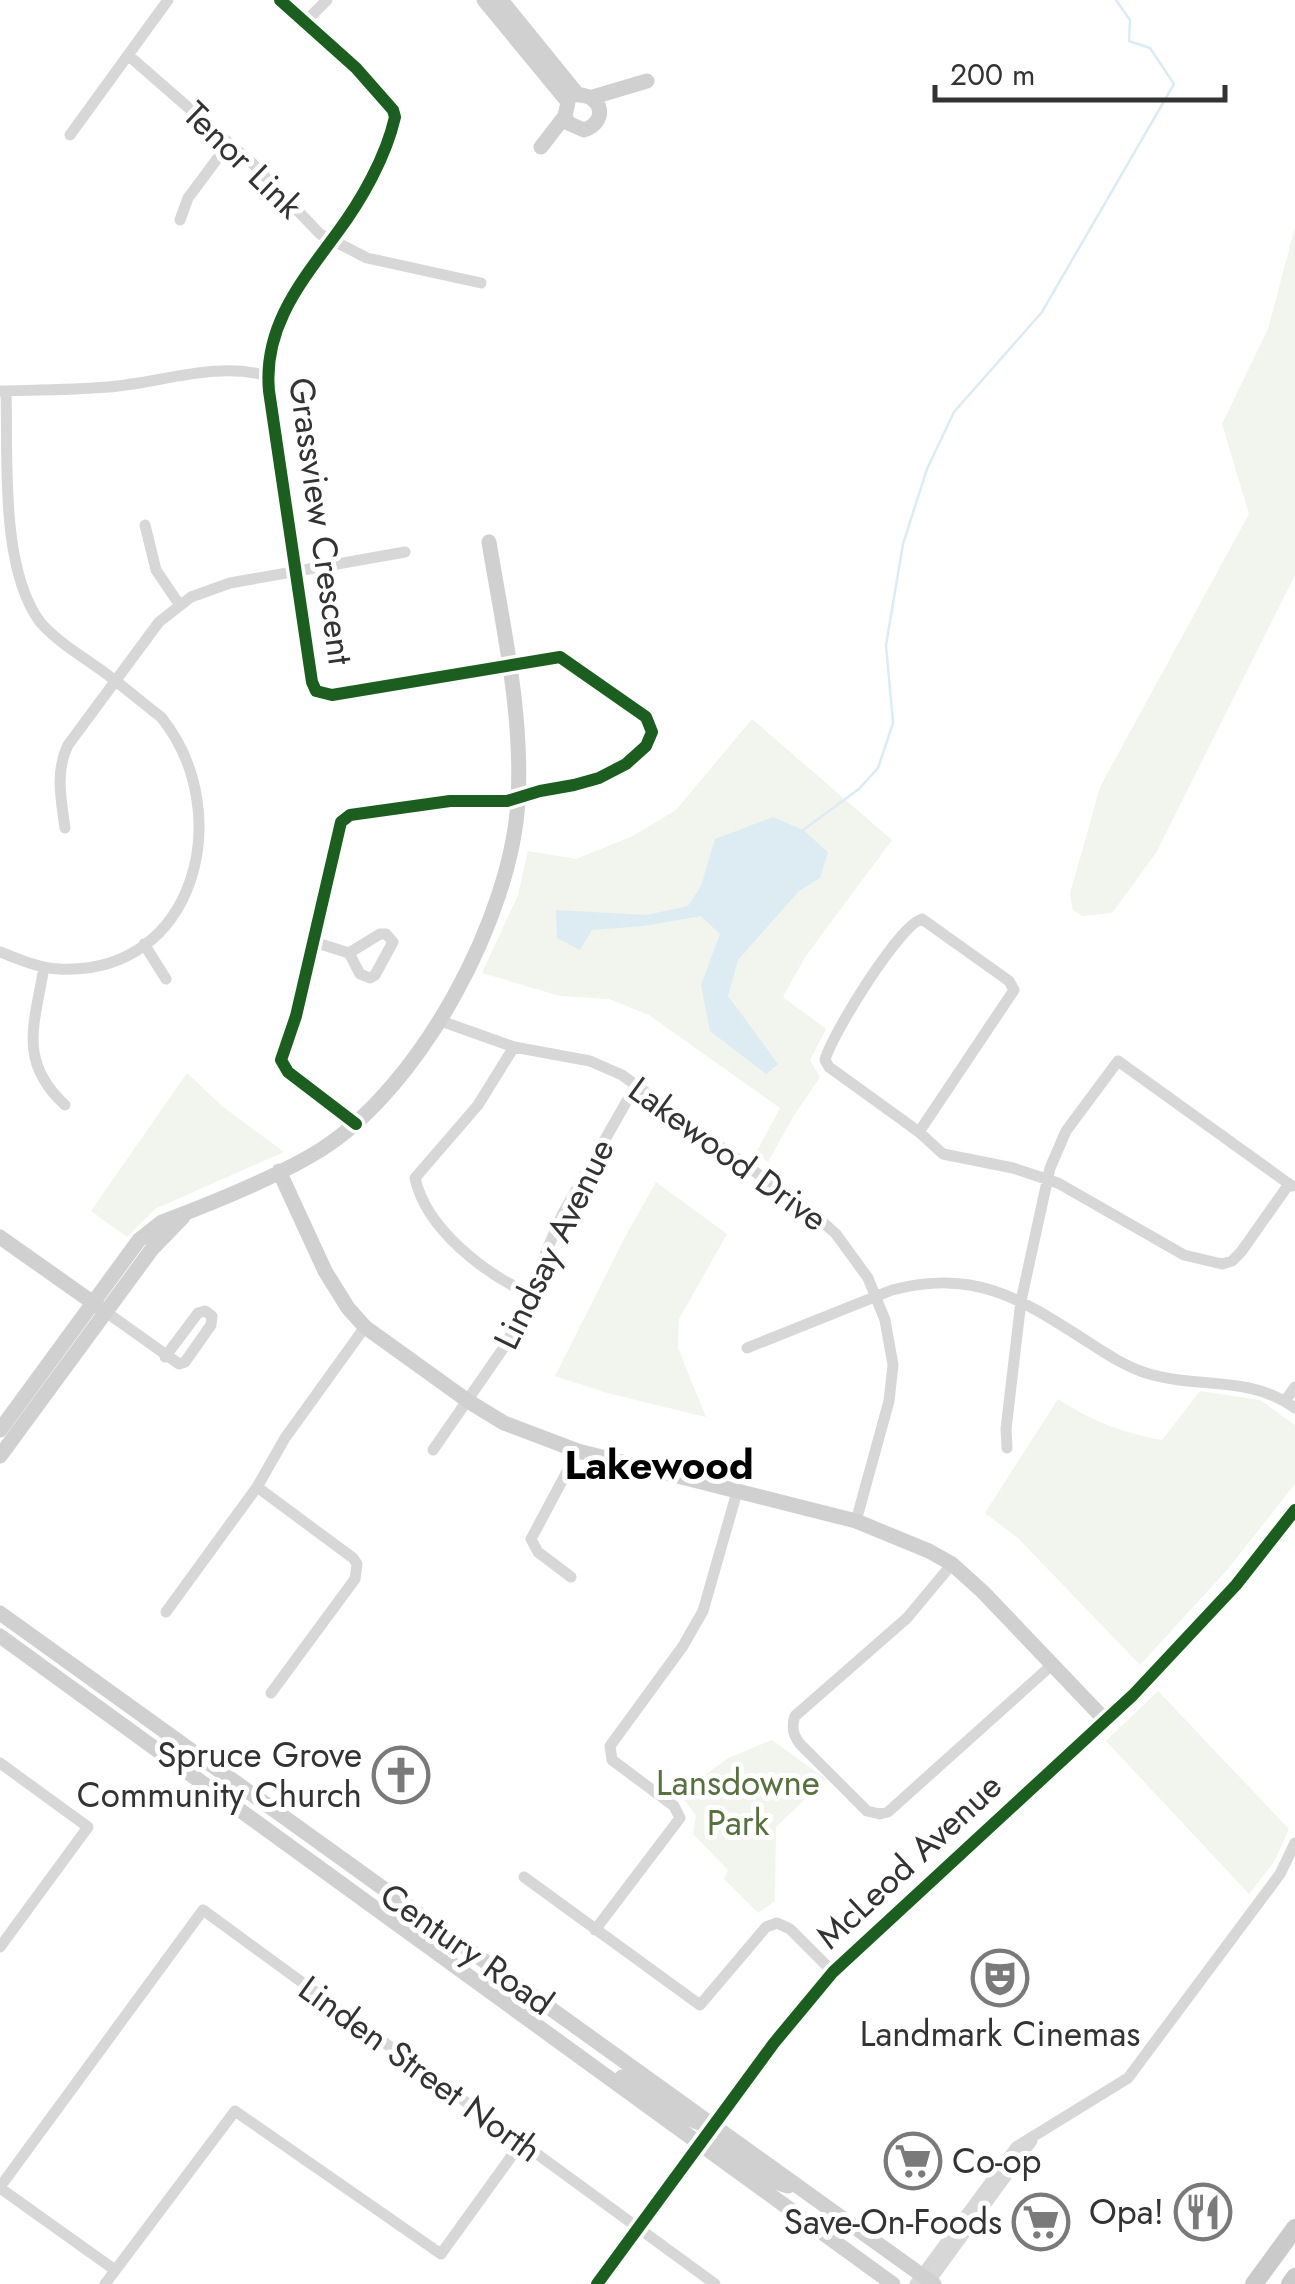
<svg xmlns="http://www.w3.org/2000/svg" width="1295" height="2284" viewBox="0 0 1295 2284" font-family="Jost,sans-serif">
  <rect width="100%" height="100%" fill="#fff"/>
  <path fill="#f1f5ed" d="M1295,227V575L1156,853L1112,913L1082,916L1073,910L1070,894L1100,787L1249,514L1222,424L1268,329Z
    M752,719L892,840L805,957L783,997L826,1029L810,1060L820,1077L793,1117L768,1162L756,1153L780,1108L649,1015L609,999L560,996L482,973L518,895L528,851L576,859L633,836L676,810Z
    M187,1073L222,1106L284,1152L155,1209L127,1237L91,1211Z
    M656,1182L727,1234L679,1319L678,1348L706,1417L607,1393L555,1376L624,1239Z
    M1200,1391L1260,1400L1295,1425V1484L1227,1570L1140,1665L1018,1538L985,1513L1058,1399C1091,1421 1123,1433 1162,1440Z
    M1158,1691L1289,1829L1274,1862L1249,1894L1106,1741Z
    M772,1740L826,1779L776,1827L775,1901L758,1913L724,1879L728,1870L693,1834L696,1816L680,1794L728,1758Z"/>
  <path fill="#ddebf3" d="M773,817L803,830L828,852L820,878L799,891L738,960L728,996L778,1064L766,1074L710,1031L701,985L720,934L701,916L644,926L592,930L580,950L557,938L556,910L646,915L688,906L701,886L715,839Z"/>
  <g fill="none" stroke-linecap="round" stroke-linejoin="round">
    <path stroke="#ddebf3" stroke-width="2.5" d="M803,830L859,789L878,768L893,723L886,645L903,544L927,469L954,412L1042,312L1174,84L1150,48L1129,41L1130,20L1116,0"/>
    <path stroke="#d7d7d7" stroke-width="11" d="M280,0L356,68L393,110L395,117C386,157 361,201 337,233C301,282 263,327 269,391L312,682L316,691L332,695L560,657L646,717L652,732L646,746L626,764L599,778L574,785L540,791L507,801H450L350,815L341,822L296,1016L281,1060L288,1072L356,1124
      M306,21L327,0
      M128,55L253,164L320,234L367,258L481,283
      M70,135L168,0
      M180,220L188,198L229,143
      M0,391C36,390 72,390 108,387C161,383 215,361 268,376
      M145,525L156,570L179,604
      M65,828C61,799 55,772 68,745L159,622L191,597L230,583L405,552
      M314,942L349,953L380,934H386L393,942L375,975L370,978L360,974L349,953
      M144,944L166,979
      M0,952C19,959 38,968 59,969C197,976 237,811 161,717C145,705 129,691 113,679C89,660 60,645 40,622C0,567 8,460 6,391
      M44,967C35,1023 17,1061 65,1105
      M441,1021L514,1047L590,1061L622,1075L816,1216L836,1234L868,1278L885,1320L893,1365L889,1401L856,1521
      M514,1047L478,1105L415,1178C426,1229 485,1274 530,1294
      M919,1132L1014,990L1009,981L922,919C900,924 832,1034 825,1060L829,1067L919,1132L943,1154L1013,1168L1058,1183L1184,1255L1222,1264L1232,1261L1241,1252L1289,1184
      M106,1312L179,1364L185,1362L211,1325L212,1316L205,1311L198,1313L165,1357
      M747,1348L892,1290C974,1269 1018,1297 1085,1340C1105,1353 1124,1366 1146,1373C1196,1389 1250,1375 1295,1408
      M1285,1401L1295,1387
      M1007,1448L1006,1429L1021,1301L1050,1168L1066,1131L1118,1061L1292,1186
      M433,1450L507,1343L562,1215L636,1085
      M257,1487L353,1558L357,1564L355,1579L271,1693
      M952,1564L907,1618L795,1716C791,1727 793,1735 800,1744L867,1811L880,1814L888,1812L1053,1664
      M571,1577L538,1552L531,1539L578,1451
      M166,1612L257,1487L285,1438L365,1327
      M0,1763L88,1827L0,1947
      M524,1877L700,2005L766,1927L777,1923L790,1929L833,1972
      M595,1930L680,1818L674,1806L612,1760L610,1746L683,1646L703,1611L737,1492
      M0,2187L203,1910L715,2284
      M0,2188L115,2270
      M105,2284L235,2111L441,2254L521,2143
      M915,2284L1016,2147L1128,2078L1280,1874L1295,1843
      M928,2284L1032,2141"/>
    <path stroke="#d0d0d0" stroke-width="15" d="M484,0L568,102
      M501,0L578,95
      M593,97L647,81
      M568,102L565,116L568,123L584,130C608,122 603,95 578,95
      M541,147L565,116
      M279,1171L325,1271L348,1308L365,1327L468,1401L504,1423L578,1451L856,1521L929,1551L952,1564L983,1592L1106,1721
      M0,1237L99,1307
      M0,1430L139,1240L162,1222C210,1204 279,1176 322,1149C421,1086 512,916 518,800C523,714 503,627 489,542
      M0,1456L152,1249L183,1217
      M0,1613L934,2284
      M0,1636L893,2284
      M622,2077C642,2088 691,2126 710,2125
      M699,2144C726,2137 759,2179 788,2186
      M597,2284L774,2043L833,1972L1133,1695L1236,1585L1295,1510"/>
    <path stroke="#cacaca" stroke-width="18" d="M1254,2284L1295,2228
      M1290,2284L1295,2277"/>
    <g stroke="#fff" stroke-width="19">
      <path id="cycleway" d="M280,0L356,68L393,110L395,117C386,157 361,201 337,233C301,282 263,327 269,391L312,682L316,691L332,695L560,657L646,717L652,732L646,746L626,764L599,778L574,785L540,791L507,801H450L350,815L341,822L296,1016L281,1060L288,1072L356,1124
        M597,2284L774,2043L833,1972L1133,1695L1236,1585L1295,1510"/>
    </g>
    <use href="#cycleway" stroke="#1b5e20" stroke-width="12"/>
  </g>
  <defs>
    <g id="church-ring" transform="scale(2.875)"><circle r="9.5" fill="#fff" stroke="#7a7a7a" stroke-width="1.5"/><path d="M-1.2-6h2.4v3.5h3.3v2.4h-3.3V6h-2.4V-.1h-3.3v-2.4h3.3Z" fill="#7a7a7a"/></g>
    <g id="theatre-ring" transform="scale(2.875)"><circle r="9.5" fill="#fff" stroke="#7a7a7a" stroke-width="1.5"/><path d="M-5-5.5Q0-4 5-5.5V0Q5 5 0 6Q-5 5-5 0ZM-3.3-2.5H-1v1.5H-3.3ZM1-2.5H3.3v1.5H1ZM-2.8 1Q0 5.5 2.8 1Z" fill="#7a7a7a"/></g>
    <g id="supermarket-ring" transform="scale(2.875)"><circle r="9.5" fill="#fff" stroke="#7a7a7a" stroke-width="1.5"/><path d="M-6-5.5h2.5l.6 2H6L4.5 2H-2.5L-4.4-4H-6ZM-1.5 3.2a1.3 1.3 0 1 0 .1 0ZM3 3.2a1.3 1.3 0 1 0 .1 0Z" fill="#7a7a7a"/></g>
    <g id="restaurant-ring" transform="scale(2.875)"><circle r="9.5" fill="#fff" stroke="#7a7a7a" stroke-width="1.5"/><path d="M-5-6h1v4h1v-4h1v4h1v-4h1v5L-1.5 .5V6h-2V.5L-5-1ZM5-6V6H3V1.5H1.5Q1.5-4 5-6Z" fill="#7a7a7a"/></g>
  </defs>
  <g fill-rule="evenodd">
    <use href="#church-ring" x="401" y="1775"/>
    <use href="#theatre-ring" x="1000" y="1978"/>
    <use href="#supermarket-ring" x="913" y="2161"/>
    <use href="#restaurant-ring" x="1203" y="2212"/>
    <use href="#supermarket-ring" x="1041" y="2222"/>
  </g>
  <g text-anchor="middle" stroke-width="10" stroke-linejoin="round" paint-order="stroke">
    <g font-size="35" fill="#333" stroke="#fff">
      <text transform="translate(243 160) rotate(44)" y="12">Tenor Link</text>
      <text transform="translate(321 521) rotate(82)" y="12">Grassview Crescent</text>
      <text transform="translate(728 1154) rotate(36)" y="12">Lakewood Drive</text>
      <text transform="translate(554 1244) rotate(-64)" y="12">Lindsay Avenue</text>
      <text transform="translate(909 1861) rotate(-43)" y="12">McLeod Avenue</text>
      <text transform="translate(467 1949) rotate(35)" y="12">Century Road</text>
      <text transform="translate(420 2069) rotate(36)" y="12">Linden Street North</text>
    </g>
    <g font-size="35" fill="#333" stroke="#fff" text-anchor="end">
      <text x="362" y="1767">Spruce Grove<tspan x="362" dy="40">Community Church</tspan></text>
      <text x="1000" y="2046" text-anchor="middle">Landmark Cinemas</text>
      <text x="952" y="2173" text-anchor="start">Co-op</text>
      <text x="1164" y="2224">Opa!</text>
      <text x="1002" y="2234">Save-On-Foods</text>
    </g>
    <g font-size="35" fill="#56703f" stroke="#fff">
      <text x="738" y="1795">Lansdowne<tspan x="738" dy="40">Park</tspan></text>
    </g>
    <g font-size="40" font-weight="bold" fill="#000" stroke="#fff">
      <text x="659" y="1479">Lakewood</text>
    </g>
  </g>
  <path d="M935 85v15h290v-15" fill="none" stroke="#333333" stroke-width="5"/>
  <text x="950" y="85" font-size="30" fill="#333333" stroke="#ffffff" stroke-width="8" paint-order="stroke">200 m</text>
</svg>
